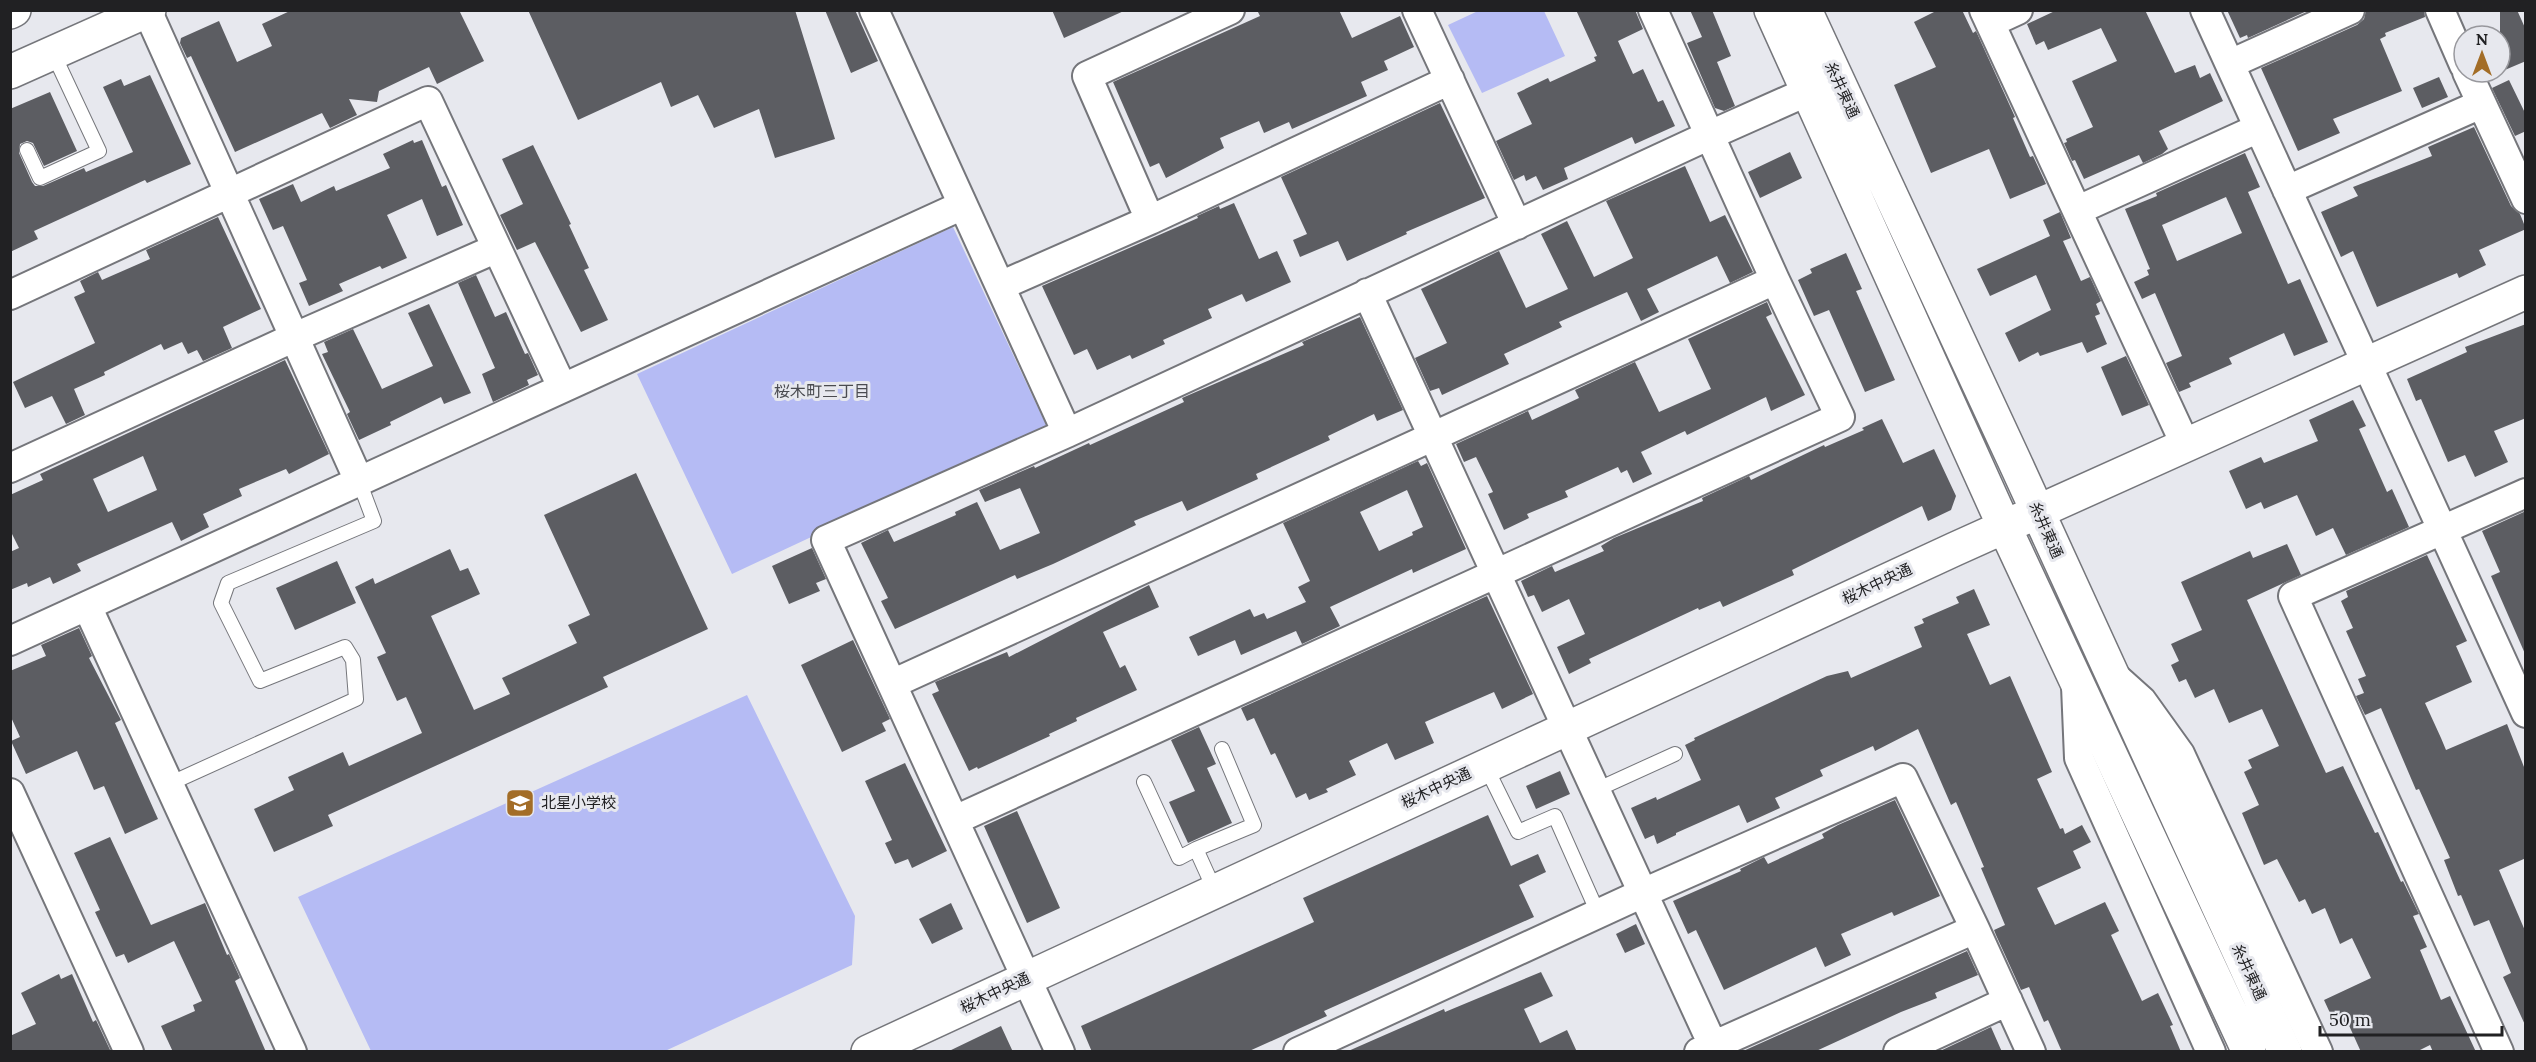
<svg xmlns="http://www.w3.org/2000/svg" width="2536" height="1062" viewBox="0 0 2536 1062" font-family="Lora,'Noto Sans JP',serif">
  <rect width="100%" height="100%" fill="#e7e8ee"/>
  <path fill="#b5bbf4" d="M1478,11H1544L1565,56L1482,93L1448,25Z
    M953,227L1047,427L732,574L637,374Z
    M747,695L855,916L852,965L665,1051H371L298,897Z"/>
  <path fill="#5c5d62" fill-rule="evenodd" d="M292,10H459L484,61L437,84L429,67L379,91L377,102L349,99L357,115L330,128L322,113L235,152L191,56L187,58L180,43L181,38L219,21L237,62L272,46L262,24Z
    M528,10H795L835,139L775,158L759,109L714,128L698,95L671,107L661,82L578,120Z
    M825,10H855L878,61L851,73Z
    M1052,10H1126L1064,38Z
    M1257,10H1339L1352,38L1400,16L1414,47L1384,61L1388,70L1361,82L1367,96L1292,129L1289,122L1264,133L1259,121L1220,138L1224,148L1166,178L1159,163L1150,167L1113,82L1260,16Z
    M1576,10H1635L1643,29L1618,41L1633,74L1643,69L1658,102L1663,100L1675,126L1635,144L1632,137L1564,168L1568,179L1543,190L1536,176L1526,181L1524,175L1514,180L1496,141L1532,124L1517,93L1548,78L1550,82L1596,61L1594,57L1597,56Z
    M1690,10H1712L1731,56L1717,62L1735,106L1724,111L1715,108L1687,43L1702,37Z
    M1938,10H1962L1973,33L1976,31L2015,117L2013,118L2030,157L2033,156L2046,184L2010,199L1989,149L1931,173L1894,85L1936,67L1914,22Z
    M2057,10H2145L2175,73L2195,65L2200,78L2210,73L2223,101L2159,131L2168,149L2162,154L2143,163L2139,155L2084,179L2075,160L2072,161L2064,143L2067,142L2066,139L2093,127L2072,81L2117,61L2101,28L2048,50L2044,41L2036,45L2027,24Z
    M2227,10H2309L2248,38L2247,35L2240,38Z
    M2366,10H2424L2425,17L2385,33L2386,36L2380,39L2402,91L2333,119L2340,133L2298,151L2261,68L2357,25L2364,19Z
    M2500,10H2517L2526,30V61L2500,72Z
    M150,75L191,164L147,183L145,180L34,231L38,239L10,252V109L50,92L77,151L44,166L33,143L27,141L20,144L19,153L32,182L35,186H43L84,168L86,172L133,152L103,87L121,79L124,86Z
    M2439,77L2448,97L2422,108L2413,88Z
    M2509,80L2526,115V131L2515,136L2492,88Z
    M1440,103L1485,198L1406,232L1407,234L1347,261L1338,241L1300,257L1293,240L1307,234L1281,177Z
    M2474,127L2511,206L2520,214L2526,229L2479,250L2486,265L2459,278L2457,273L2377,307L2353,251L2341,257L2321,212L2358,196L2353,187L2432,156L2428,147Z
    M413,140L414,143L422,140L442,187L446,185L463,225L437,236L422,199L387,215L407,258L382,269L380,266L339,284L343,291L309,306L299,283L307,280L283,226L273,230L259,199L293,184L301,202L334,186L336,191L390,168L383,154Z
    M533,145L571,224L569,225L589,268L584,270L608,320L581,332L535,242L517,250L500,215L523,204L502,159Z
    M1790,152L1802,178L1760,198L1748,172Z
    M2245,153L2260,187L2248,192L2288,284L2300,279L2328,342L2294,356L2284,333L2229,358L2232,364L2189,383L2191,387L2179,392L2166,363L2182,356L2155,293L2142,299L2134,282L2149,275L2147,270L2150,269L2125,209L2157,196L2156,193ZM2226,197L2242,233L2177,261L2162,225Z
    M1685,166L1710,222L1725,215L1753,272L1730,283L1717,256L1647,289L1659,312L1641,321L1627,292L1559,322L1562,327L1504,354L1509,364L1442,395L1439,388L1430,391L1415,358L1447,343L1421,289L1499,251L1526,308L1568,289L1541,234L1567,221L1594,277L1633,258L1606,201Z
    M1234,203L1259,259L1277,251L1291,282L1246,302L1242,294L1208,309L1212,318L1163,340L1165,344L1132,359L1130,355L1097,370L1087,349L1074,355L1042,286L1198,218L1197,216L1219,206L1220,209Z
    M2060,212L2071,238L2063,241L2081,281L2090,277L2101,301L2096,304L2100,314L2095,316L2107,344L2087,353L2082,342L2040,356L2038,352L2019,362L2005,333L2051,310L2036,275L1990,296L1977,269L2050,236L2043,220Z
    M218,217L261,309L223,327L232,348L203,361L197,350L188,354L182,342L164,350L161,344L104,372L105,375L74,389L85,415L66,424L52,396L25,408L13,382L95,343L74,297L85,292L80,281L98,272L102,280L150,259L146,250Z
    M1846,253L1862,289L1856,291L1895,380L1865,392L1829,310L1814,316L1798,280L1812,273L1810,269Z
    M476,275L495,317L506,312L525,354L528,353L538,375L527,380L529,385L493,402L482,374L495,368L458,283Z
    M1767,302L1772,314L1766,317L1805,395L1771,411L1766,397L1687,435L1685,431L1641,452L1652,474L1633,483L1627,470L1621,473L1618,467L1565,491L1568,497L1527,514L1529,518L1504,530L1488,494L1493,492L1476,457L1464,462L1456,444L1528,411L1532,420L1579,398L1575,390L1635,362L1659,412L1711,389L1688,339Z
    M429,304L471,393L444,404L441,397L390,422L391,425L359,440L347,414L350,412L322,354L328,352L324,342L353,329L382,389L433,366L408,313Z
    M1360,317L1403,410L1377,421L1374,414L1328,436L1330,440L1256,474L1258,479L1187,511L1182,501L1134,521L1136,525L1053,564L1017,579L1015,575L895,629L881,601L888,598L861,543L888,530L894,542L956,515L955,512L977,502L1000,550L1040,533L1020,488L985,502L979,490L1034,466L1035,468L1089,443L1090,445L1184,402L1182,398L1304,345L1302,342Z
    M2526,324V418L2494,431L2508,462L2475,477L2465,455L2448,462L2421,399L2416,401L2407,379L2467,352L2465,347Z
    M2126,356L2149,405L2122,416L2101,367Z
    M285,360L329,454L289,474L286,469L239,489L242,496L203,514L209,527L181,541L172,522L77,564L81,571L53,584L50,577L28,587L27,583L10,590V552L19,548L10,530V495L43,480L40,474ZM143,456L157,490L108,512L93,479Z
    M2353,400L2366,426L2359,429L2387,492L2392,489L2409,527L2346,555L2333,528L2316,536L2297,495L2264,509L2261,502L2246,509L2229,471L2261,457L2264,463L2318,441L2309,420Z
    M1882,419L1903,463L1934,449L1956,496L1951,510L1928,521L1922,506L1792,570L1794,575L1723,607L1720,601L1699,610L1698,608L1589,659L1591,663L1569,674L1557,647L1585,634L1569,599L1542,612L1534,595L1528,597L1521,581L1552,566L1555,572L1604,551L1601,546L1614,538L1703,501L1702,498L1749,476L1751,480L1824,445L1825,447L1864,430L1862,428Z
    M1418,461L1421,466L1427,463L1466,549L1413,573L1412,569L1330,607L1340,626L1302,644L1296,631L1241,655L1235,640L1198,656L1189,637L1250,609L1254,617L1264,613L1267,619L1306,602L1298,587L1310,581L1283,523ZM1407,490L1423,527L1412,532L1413,535L1379,551L1360,512Z
    M636,473L708,629L603,677L608,687L328,815L333,826L274,852L254,809L294,790L288,777L343,752L349,766L422,733L406,697L397,701L377,657L386,653L355,587L373,578L375,584L450,549L460,571L468,568L480,594L431,616L474,710L510,694L502,678L577,643L568,625L590,615L544,515Z
    M2526,511V656L2491,576L2500,572L2482,531Z
    M2287,544L2301,575L2247,600L2326,773L2343,766L2375,833L2378,832L2401,882L2403,881L2419,914L2413,916L2427,947L2420,950L2441,1000L2450,996L2476,1052H2433L2430,1045L2416,1052H2361L2347,1021L2336,1026L2324,1000L2371,978L2352,938L2340,944L2325,908L2312,914L2305,899L2299,902L2277,859L2264,865L2242,813L2259,805L2244,772L2252,768L2248,760L2279,746L2262,709L2229,723L2214,689L2195,698L2186,679L2179,682L2171,665L2179,661L2171,644L2202,630L2181,582L2250,551L2253,558Z
    M812,548L826,579L816,583L820,591L789,604L772,566Z
    M2427,555L2467,641L2456,646L2472,682L2425,703L2441,738L2446,750L2507,724L2526,772V858L2499,870L2526,933V1027L2503,977L2511,973L2489,920L2474,926L2461,895L2458,896L2444,860L2450,858L2419,789L2416,790L2381,708L2365,715L2356,696L2364,693L2358,679L2366,676L2346,631L2353,628L2341,601L2348,597L2346,591Z
    M337,561L356,603L295,630L276,588Z
    M1149,585L1159,607L1103,632L1120,668L1125,665L1137,690L1076,718L1077,721L1049,734L1050,736L978,769L977,767L969,771L932,694L939,691L935,682L1007,652L1009,657Z
    M1974,589L1990,625L1967,634L1990,685L2010,676L2052,772L2037,779L2060,829L2063,828L2065,834L2082,825L2091,842L2073,851L2081,868L2037,888L2055,925L2105,902L2119,931L2111,935L2142,1001L2158,993L2173,1025L2170,1026L2181,1052H2062L2048,1020L2044,1022L2029,987L2021,990L1996,935L1994,930L2005,925L1981,868L1984,867L1956,802L1951,805L1918,729L1875,751L1873,746L1820,770L1823,776L1775,798L1780,808L1747,823L1739,805L1676,833V835L1657,844L1654,835L1645,839L1631,808L1656,797L1657,800L1701,780L1685,745L1695,740L1694,738L1827,676L1848,671L1851,678L1922,647L1914,627L1924,623L1922,619L1959,603L1956,597Z
    M1487,596L1533,694L1502,709L1494,692L1425,722L1434,743L1395,760L1387,743L1349,761L1356,775L1326,789L1328,792L1309,800L1306,793L1296,798L1275,753L1271,755L1254,718L1247,721L1241,708Z
    M79,628L92,656L89,658L121,720L115,723L158,819L125,834L104,786L94,790L77,751L26,774L11,741L20,737L10,715V671L46,656L41,645Z
    M853,640L890,719L882,723L886,731L842,752L801,665Z
    M1199,727L1216,764L1207,768L1232,823L1188,843L1169,802L1195,791L1171,740Z
    M905,763L947,851L912,868L908,859L895,864L885,843L892,840L865,781Z
    M1560,771L1570,794L1536,809L1526,786Z
    M1895,800L1940,896L1894,916L1892,912L1841,934L1851,955L1825,967L1816,947L1724,990L1696,930L1688,934L1673,901L1741,871L1740,869L1764,857L1768,864L1824,838L1822,834L1838,825Z
    M1017,811L1060,908L1027,923L984,826Z
    M1488,815L1511,866L1538,854L1546,872L1519,885L1534,917L1324,1011L1327,1016L1247,1052H1092L1081,1026L1314,922L1303,898Z
    M110,837L151,925L205,903L227,955L229,954L240,978L235,981L266,1052H173L161,1026L195,1011L193,1005L202,1001L174,941L128,963L124,954L116,957L95,912L100,910L74,853Z
    M951,903L963,929L932,944L919,919Z
    M1636,924L1645,944L1625,953L1616,934Z
    M1967,951L1978,975L1935,993L1937,998L1901,1012L1814,1052H1741Z
    M1541,972L1553,996L1524,1009L1540,1043L1567,1030L1577,1052H1346L1444,1009L1445,1012Z
    M59,974L61,979L72,974L93,1022L96,1020L111,1052H10V1036L36,1024L21,993Z
    M1001,1026L1013,1052H947Z
    M1991,1027L2002,1052H1938Z"/>
  <g fill="none" stroke-linecap="round" stroke-linejoin="round">
    <g stroke="#75767b" stroke-width="16">
      <path id="service" d="M27,150L40,178L99,151L53,53
        M1485,765L1518,832L1555,816L1598,913
        M1144,782L1179,858L1196,849L1215,891
        M169,784L356,699L353,660L345,647L260,681L221,603L228,583L374,521L359,481
        M1596,790L1675,754
        M1196,849L1254,825L1222,749"/>
    </g>
    <g stroke="#75767b" stroke-width="32">
      <path id="minor" d="M147,10L359,481
        M874,10L1067,433
        M1417,10L1517,225
        M1984,10L2186,446
        M2205,10L2526,713
        M2440,10L2464,65
        M1990,23L2018,10
        M2230,64L2350,10
        M2467,72L2526,199
        M2287,190L2481,104
        M2078,210L2259,128
        M1150,220L1087,76L1230,10
        M1000,286L1150,220L1450,80
        M1367,293L1716,1052
        M10,295L428,101L562,387
        M10,468L295,337L495,249
        M87,606L292,1052
        M10,641L963,205
        M2113,675L2142,701L2180,754L2318,1052
        M892,684L1775,280
        M2076,686L2079,758L2211,1052
        M10,793L129,1052
        M955,820L1840,417L1775,280L1653,10
        M1060,1052L826,540L1067,433L1710,135L1829,82
        M1298,1052L1643,893L1903,778L1975,929L2031,1052
        M1699,1052L1975,929
        M1898,1052L2008,1001
        M2499,1052L2293,596L2526,493"/>
    </g>
    <g stroke="#75767b" stroke-width="36">
      <path id="tertiary" d="M1771,10L2004,526L2249,1052
        M1805,10L2014,460L2285,1052
        M868,1052L1955,549L2526,292"/>
    </g>
    <g stroke="#75767b" stroke-width="36">
      <path id="secondary" d="M10,12L14,10
        M10,72L149,10"/>
    </g>
    <use href="#service" stroke="#fff" stroke-width="14"/>
    <use href="#minor" stroke="#fff" stroke-width="28"/>
    <use href="#tertiary" stroke="#fff" stroke-width="33"/>
    <use href="#secondary" stroke="#fff" stroke-width="33"/>
  </g>
  <defs>
    <g id="school-square" transform="scale(1.5)"><rect x="-9" y="-9" width="18" height="18" rx="4" fill="#a36d27" stroke="#e7e8ee"/><path d="M0-5L7-2L0 1L-7-2ZM-4 1L0 2.5L4 1V4Q0 6-4 4Z" fill="#fff"/></g>
  </defs>
  <g fill-rule="evenodd">
    <use href="#school-square" x="520" y="803"/>
  </g>
  <g text-anchor="middle" stroke-width="6" stroke-linejoin="round" paint-order="stroke">
    <g font-size="15" fill="#212123" stroke="#e7e8ee">
      <text transform="translate(1842 90) rotate(65)" y="5">糸井東通</text>
      <text transform="translate(2046 530) rotate(66)" y="5">糸井東通</text>
      <text transform="translate(1877 584) rotate(-25)" y="5">桜木中央通</text>
      <text transform="translate(1436 788) rotate(-25)" y="5">桜木中央通</text>
      <text transform="translate(2249 972) rotate(65)" y="5">糸井東通</text>
      <text transform="translate(995 993) rotate(-25)" y="5">桜木中央通</text>
    </g>
    <g font-size="15" fill="#212123" stroke="#e7e8ee" text-anchor="start">
      <text x="541" y="808">北星小学校</text>
    </g>
    <g font-size="16" fill="#4a4b50" stroke="#e7e8ee">
      <text x="822" y="397">桜木町三丁目</text>
    </g>
  </g>
  <rect width="2536" height="1062" fill="none" stroke="#212123" stroke-width="24"/>
  <g transform="translate(2482 54)"><circle r="28" fill="#e7e8ee" stroke="#98989d" stroke-width="1.5"/>
  <path d="M0-4.5L10 22L0 15L-10 22Z" fill="#a36d27"/>
  <text y="-9" font-size="16" font-weight="bold" text-anchor="middle" fill="#212123">N</text>
  </g>
  <path d="M2320 1026v9h182v-9" fill="none" stroke="#212123" stroke-width="3"/>
  <text x="2329" y="1026" font-size="18" fill="#212123" stroke="#e7e8ee" stroke-width="4.5" paint-order="stroke">50 m</text>
</svg>
